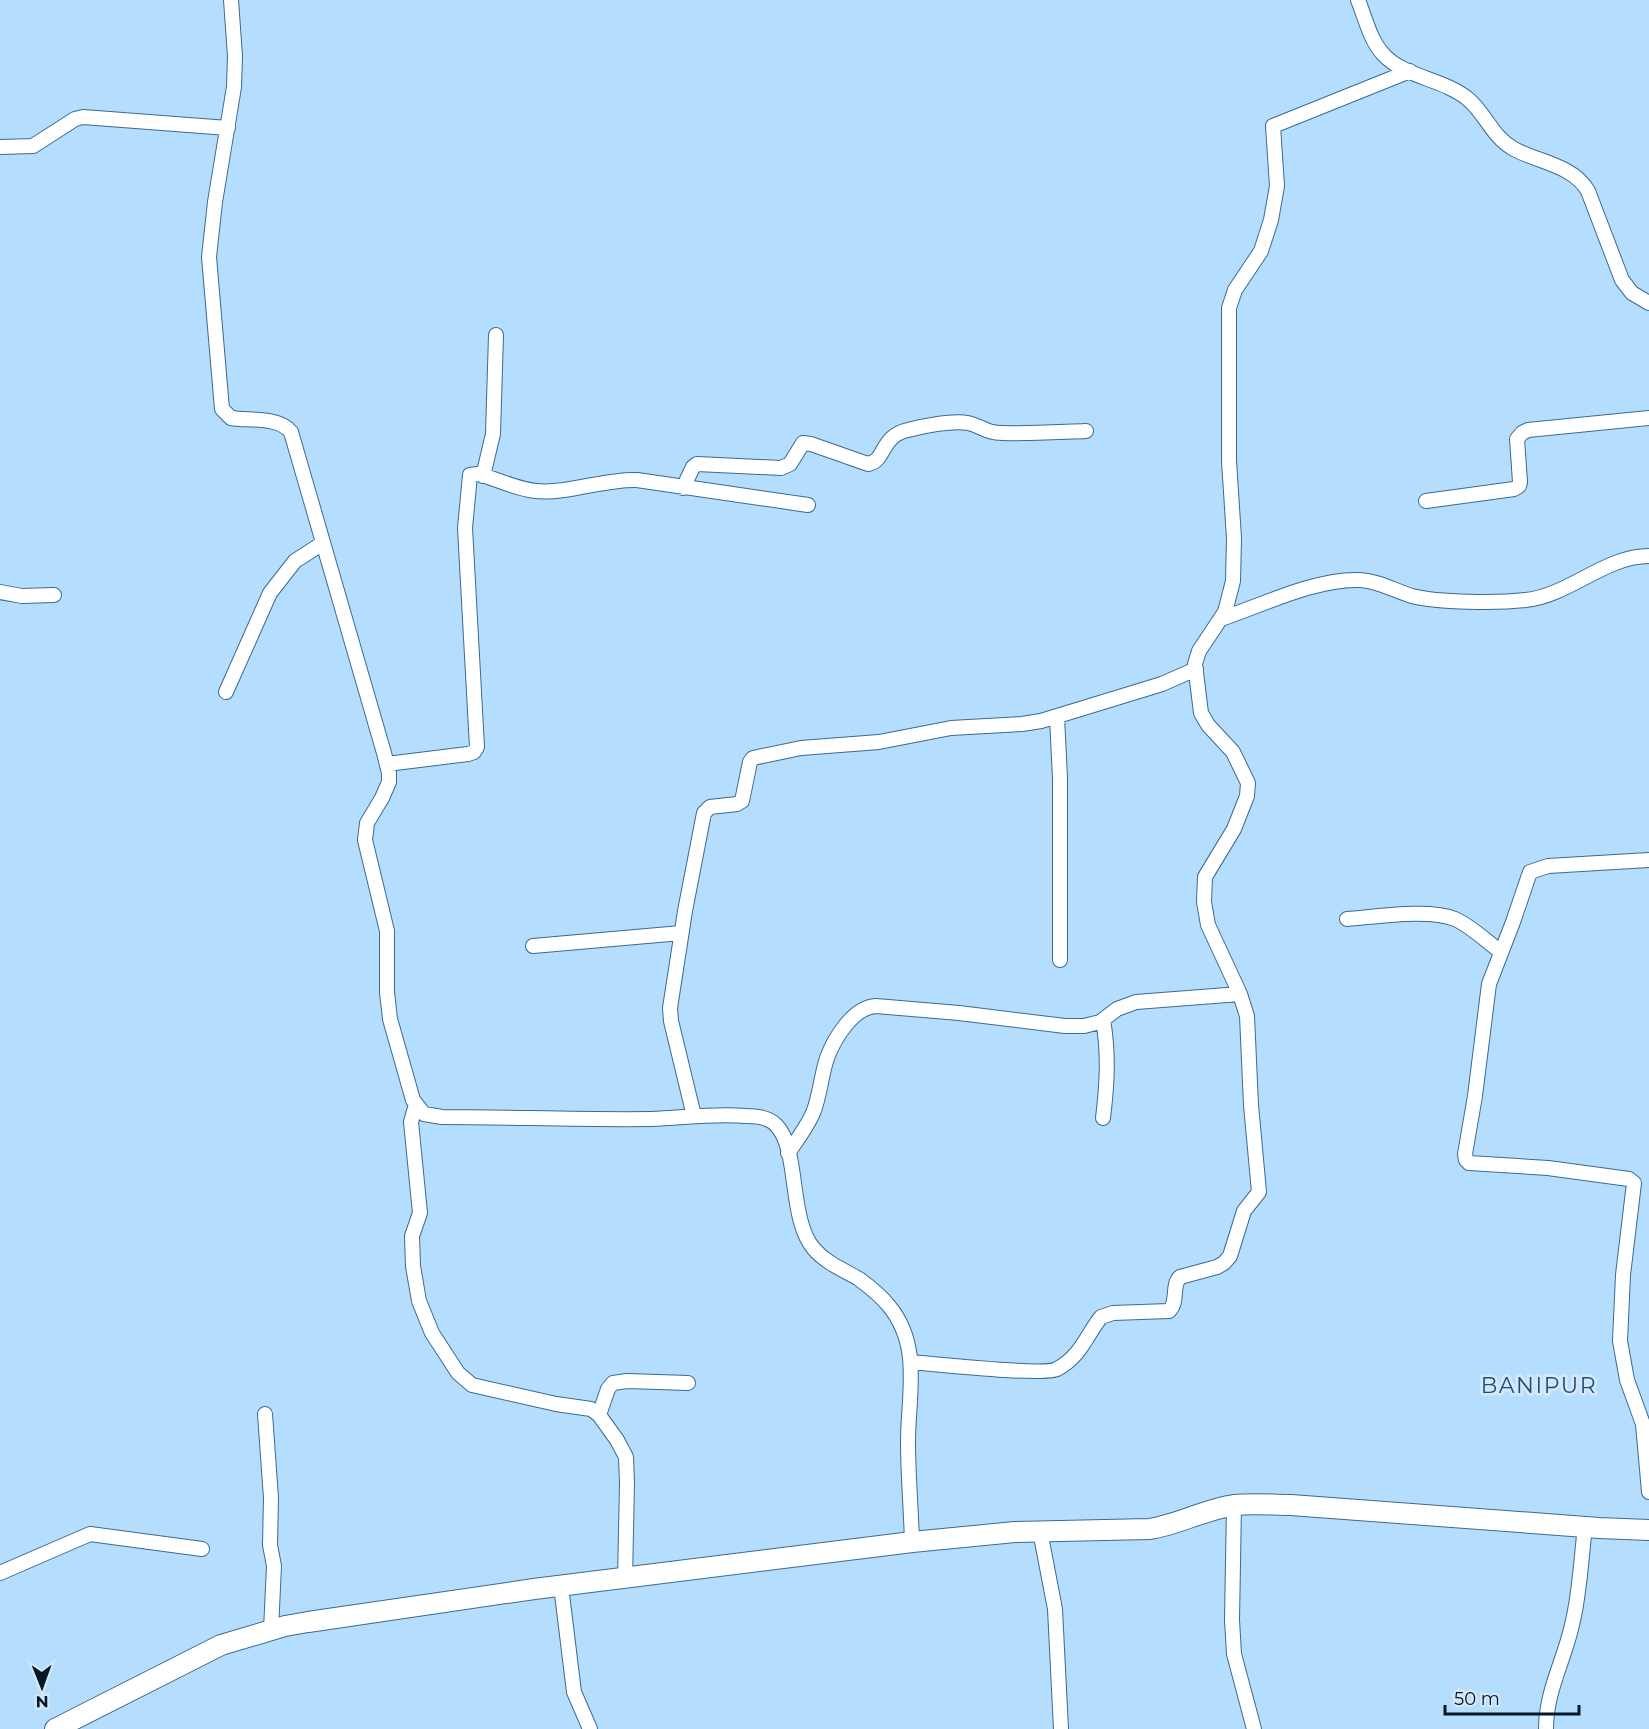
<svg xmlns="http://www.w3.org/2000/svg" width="1649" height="1729" viewBox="0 0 1649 1729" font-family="Montserrat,sans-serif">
  <rect width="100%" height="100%" fill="#b4ddfe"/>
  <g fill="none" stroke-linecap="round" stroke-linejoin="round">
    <g stroke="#3b6b90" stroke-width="16">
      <path id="street" d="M231,0L235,56L234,87L215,202L209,257L222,409L231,418C248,421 278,416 291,432L384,753L389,773V782L382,798L367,823L365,840L387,931V992L390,1019L413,1100L424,1114L442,1117C512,1117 581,1120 651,1119C683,1118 714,1113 746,1116C756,1116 769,1117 776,1125C800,1149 788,1219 814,1249C826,1263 844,1270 859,1279C870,1287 881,1296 889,1306C922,1346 908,1395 908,1442C908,1475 911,1508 912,1542
        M1358,0C1365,17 1370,40 1383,54C1403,77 1444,79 1468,99C1486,114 1492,137 1514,149C1538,162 1573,165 1588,191L1622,280L1632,293L1649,303
        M0,147L33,146L75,119L83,117L228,128
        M483,476L493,434L496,335
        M683,488L693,467L697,464L781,468L790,464L803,443L811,444L868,464C886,461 880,436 908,430C923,426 953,420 968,423C982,426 985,433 1003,433C1030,434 1059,432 1086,431
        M1426,501L1514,489L1519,486L1520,482L1517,439L1522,433L1528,430L1649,418
        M0,592L22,596L54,595
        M1221,619C1262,605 1317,578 1360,580C1379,581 1395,591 1412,596C1439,603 1499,603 1526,600C1570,595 1605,556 1649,556
        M226,692L270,593L295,561L323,543
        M1057,717L1060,778V960
        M387,764L468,754L474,752L477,747L465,528L470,475L478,474C497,479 516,489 536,491C569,494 603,479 637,480L808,505
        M1649,860L1548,866L1530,872L1513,922L1489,984L1475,1096L1465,1154L1466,1160L1469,1163L1548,1168L1629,1179L1634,1183L1623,1275L1620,1341L1627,1380L1643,1424L1649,1492
        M1347,919C1375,917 1429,908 1455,919C1471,926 1486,941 1501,952
        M533,946L681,933
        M416,1104L411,1122L420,1213L412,1236L413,1266L419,1301L432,1333L458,1373L472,1385L556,1404L591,1409L599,1415L617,1440L626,1457L627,1483L625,1579
        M694,1116L671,1021L670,1008L685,911L704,813L710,807L737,804L742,801L750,762L753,758L801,748L879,742L951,728L1022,724L1041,721L1162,684L1196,669
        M1103,1118C1107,1085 1109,1054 1103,1020
        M788,1153C797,1140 807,1127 813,1113C820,1096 821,1076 827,1058C834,1039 853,1007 876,1006L959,1013L1065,1026H1084L1100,1022L1117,1009L1136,1002L1240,994
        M911,1362C933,1364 1045,1376 1057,1369C1081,1356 1086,1336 1101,1317L1113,1313L1169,1311C1179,1301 1171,1286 1180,1277L1217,1267L1224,1263L1230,1256L1244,1211L1259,1192L1251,1105L1247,1016L1240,994L1208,925L1204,902L1205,877L1234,829L1247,796L1248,783L1233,752L1208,725L1201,713L1195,664L1199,651L1225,612L1233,581L1234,538L1229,461V308L1235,290L1261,251L1271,220L1277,186L1273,126L1410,71
        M265,1414L271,1498L270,1545L274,1566L271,1630
        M599,1415L608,1389L613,1383L627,1381L688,1383
        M1234,1505L1232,1620L1234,1654L1254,1729
        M1040,1531L1055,1609L1061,1729
        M0,1573L90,1534L202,1549
        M561,1586L574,1692L590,1729
        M1546,1729C1546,1691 1564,1661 1572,1625C1580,1593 1581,1559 1585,1527"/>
    </g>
    <g stroke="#3b6b90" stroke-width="22">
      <path id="secondary" d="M55,1729L221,1645L285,1626L308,1622L534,1589L912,1542L1015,1532L1149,1529C1178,1525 1205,1509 1235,1505C1253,1503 1273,1505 1291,1505L1599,1528L1649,1530"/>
    </g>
    <use href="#street" stroke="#fff" stroke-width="14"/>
    <use href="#secondary" stroke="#fff" stroke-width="20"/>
  </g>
  <g text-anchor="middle" stroke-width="6" stroke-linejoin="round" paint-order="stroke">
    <g font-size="22" letter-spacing="1.5" fill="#1e4f72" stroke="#d3e7f8">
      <text x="1539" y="1393">BANIPUR</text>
    </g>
  </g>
  <g transform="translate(42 1687) rotate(179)" stroke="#d3e7f8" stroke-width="4.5" paint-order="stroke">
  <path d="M0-4.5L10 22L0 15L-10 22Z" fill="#041726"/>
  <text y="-9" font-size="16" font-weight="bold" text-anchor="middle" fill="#041726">N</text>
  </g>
  <path d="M1445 1705v9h134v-9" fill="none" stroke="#041726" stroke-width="3"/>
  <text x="1454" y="1705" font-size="18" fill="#041726" stroke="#d3e7f8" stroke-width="4.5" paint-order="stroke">50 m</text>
</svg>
